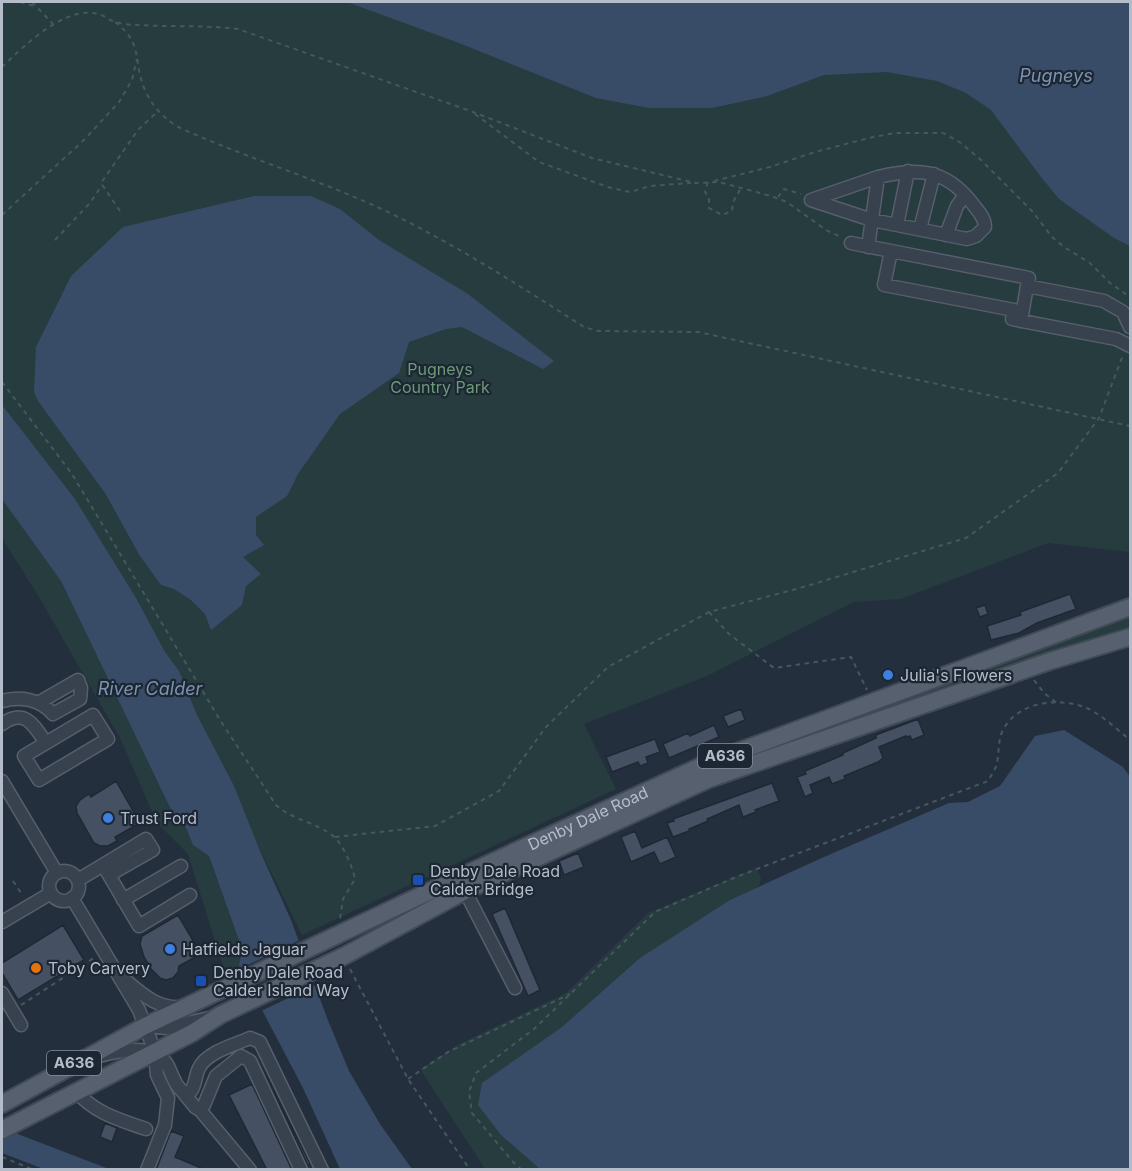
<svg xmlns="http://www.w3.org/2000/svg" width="1132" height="1171" viewBox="0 0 1132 1171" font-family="Inter,sans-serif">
  <rect width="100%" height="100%" fill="#242f3e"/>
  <path fill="#263c3f" d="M2,2H1130V537L1129,552L1048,543L901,599L854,602L707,676L584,724L616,789L302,935L139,605L2,430Z
    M2,498L60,579L175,818L186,828L193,845L209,856L242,949L239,966L225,973L188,854L157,823L120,738L39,597L2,538Z
    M1130,616V629L896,704L885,705Z
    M756,868L761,878L760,884L543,1169H485L420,1069L459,1044L566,993L648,913Z"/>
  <path fill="#394c67" d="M347,2H1130V246L1114,238L1059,199L1041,177L991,110L966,93L937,81L887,72L824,75L767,96L712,108H649L596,98L459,43Z
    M254,196H311L340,209L379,240L468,294L554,361L543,369L462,327L446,329L409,342L399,373L340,414L298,474L287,496L256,517V535L264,545L243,557L261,574L246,586L242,605L211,630L205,614L191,600L174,589L161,585L140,556L105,493L38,401L34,392L36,347L71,276L123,227Z
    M2,405L75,499L136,598L165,652L179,671L197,715L234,786L260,851L291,920L327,1018L349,1071L380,1124L412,1169H340L303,1088L239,966L242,949L209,856L193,845L186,828L175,818L61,581L2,499Z
    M1064,730L1123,767L1130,777V1169H540L501,1135L478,1105L482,1083L562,1027L640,958L730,900L824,857L949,803L968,802L1000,786L1035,736Z
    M2,1128L109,1169H44L2,1153Z"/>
  <path fill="#242f3e" d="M300,940L318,984L259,1012L237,970Z"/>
  <path fill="#455162" stroke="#1f2835" stroke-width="1.5" d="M1070,594L1076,609L1037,623L1019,633L991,640L987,626L1021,615L1020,612Z
    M985,605L988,614L980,617L976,608Z
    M741,709L745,720L728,727L723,716Z
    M918,719L924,735L912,740L910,736L907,737L906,736L879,747L883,758L878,762L844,776L845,779L832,784L829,777L810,785L813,793L805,797L797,777L806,774L805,771L843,755V753L876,738V735Z
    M714,725L719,737L669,758L663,744L688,733L690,736Z
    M655,739L660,752L646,757L648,763L640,766L638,762L612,772L606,757Z
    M116,781L140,823L115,837L117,841L108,846H100L94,843L77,813L76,806L80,800L89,794L91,797Z
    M772,783L779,801L755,810L756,812L743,817L739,805L707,819L708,821L689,829V831L673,837L667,823L674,821L673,819Z
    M635,831L642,848L667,837L676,857L660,864L654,852L631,862L621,837Z
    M578,853L584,867L564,875L559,861Z
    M505,908L540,990L528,996L492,914Z
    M178,915L201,954L179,966L178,972L173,978L166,980L160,978L151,969L144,957L140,944L142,936Z
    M63,925L84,960L18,1000L2,973V963Z
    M266,1076L310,1164L308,1165Z
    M252,1084L292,1170H267L229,1095Z
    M105,1123L117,1128L112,1142L100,1137Z
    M171,1131L184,1136L175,1157L206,1170H156Z"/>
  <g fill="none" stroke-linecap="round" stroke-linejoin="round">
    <g stroke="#565f6c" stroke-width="15">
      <path id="minor" d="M897,225L908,171
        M920,229L934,174
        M946,235L957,206L965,195
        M851,243L891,251
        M868,247L878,177C917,168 945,168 972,203C977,210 985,217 985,227L976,236L967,239L872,220L811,200L878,177
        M1021,321L1027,286
        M1130,327L1123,312L1104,301L1027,286L1029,278L891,251L884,285L1014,310L1012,319L1116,339L1130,346
        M2,701C20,696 40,699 53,714L80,699L81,688L78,680L38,703
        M93,715L108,739L39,780L24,756Z
        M2,724C25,708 33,724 46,743
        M2,781L57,873
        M103,865L146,839L153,850L109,875
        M49 886a15 15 0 1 1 30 0a15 15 0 1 1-30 0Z
        M78,880L103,865L139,926L190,895
        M465,891L515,988
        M72,898L139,1010L155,1052L157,1075L168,1098L165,1125L147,1170
        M123,900L181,866
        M2,922L51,893
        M124,979C142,994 157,1009 182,1007
        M2,993L21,1025
        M146,1026L167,1028L209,1018
        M99,1056C120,1050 156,1043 168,1066C173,1076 175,1087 185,1093L191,1091C196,1084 195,1076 199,1068C207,1052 234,1045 250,1038L260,1042L322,1170
        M76,1091C94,1113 120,1120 146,1129
        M182,1091L195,1107L200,1110L250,1170
        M200,1110L204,1105L216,1076L241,1056L250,1061L301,1170"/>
    </g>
    <g stroke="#414a57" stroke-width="20">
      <g id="major">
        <path id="s1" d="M2,1104L145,1026L462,876L710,762L1130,607"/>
        <path d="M2,1130L192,1033L220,1015L344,956L465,891L709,779L1050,661L1130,637"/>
      </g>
    </g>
    <path stroke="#44595c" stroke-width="2" stroke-dasharray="4.5 4.5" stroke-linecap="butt" d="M20,2L34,6
      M32,2L53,24
      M115,22C145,45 132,61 145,90C152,106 162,116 176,126C252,161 333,183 408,222C469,253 526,290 584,327L598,331L698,332L1130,426
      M2,67C24,46 65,5 98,14C104,15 109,20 115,22C122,24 131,25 138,25C171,27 205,25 238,29L473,112L592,158L679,179L696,183L719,182L771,196L787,202L826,230L841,237
      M475,114L539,162L608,187L630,192L650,186L691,183
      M714,181L770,167L815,152L873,137L895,133H943L961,143L981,160L1032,211L1052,237L1064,247L1090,263L1110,283L1130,297
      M708,182L705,192L709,197V208L722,215L732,211L733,202L741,188
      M778,197L784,189L801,194
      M120,211L101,183L138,130L158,111
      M2,215L84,140L119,102L132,80L137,59
      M55,240L90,203L102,185
      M2,382L72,474L220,720L276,805C292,820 319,823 334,837C343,844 353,868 355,879L343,899L340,919
      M709,612L729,634L774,668L851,657L867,690
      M1034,680L1044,693L1057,703
      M335,837L435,826L499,791L546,727L608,667L709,612L800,588L966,538L1058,473L1099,418L1123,355
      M13,881L23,896
      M350,969L408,1079L470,1170
      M21,1005L94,958
      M408,1079L448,1052L570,994
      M2,1157L34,1170
      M522,1170L513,1162L472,1113L469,1092L476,1073L534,1029L655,912L736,877L988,781C990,777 993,773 995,769C1000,758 997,744 1002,732C1016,701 1061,696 1089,709C1104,717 1118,730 1130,740"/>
    <use href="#minor" stroke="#38414e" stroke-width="12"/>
    <use href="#major" stroke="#56606e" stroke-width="16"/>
  </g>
  <g fill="#3f7fe0" stroke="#1d2633" stroke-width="2">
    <circle cx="888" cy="675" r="6"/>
    <circle cx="108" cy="818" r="6"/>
    <circle cx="170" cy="949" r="6"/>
  </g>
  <g fill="#1a4fb4" stroke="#1d2633" stroke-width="2">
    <rect x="412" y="874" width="12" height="12" rx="3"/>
    <rect x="195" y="975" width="12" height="12" rx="3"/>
  </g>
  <circle fill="#e8710a" stroke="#1d2633" stroke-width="2" cx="36" cy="968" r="6"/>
  <g text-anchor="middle" stroke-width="4.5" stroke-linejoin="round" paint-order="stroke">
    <g fill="#1d2633" stroke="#878f9c" stroke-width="1.5">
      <rect x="698" y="744" width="54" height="24" rx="4.5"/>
      <rect x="47" y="1051" width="54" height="24" rx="4.5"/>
    </g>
    <g font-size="15" font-weight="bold" fill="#b4bcc9">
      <text x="725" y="761">A636</text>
      <text x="74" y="1068">A636</text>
    </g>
    <g font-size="16" fill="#6b9a76" stroke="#1d2633">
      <text x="440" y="375">Pugneys<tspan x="440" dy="18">Country Park</tspan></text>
    </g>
    <g font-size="16" fill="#b4bcc9" stroke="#1d2633" text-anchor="start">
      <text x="900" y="681">Julia's Flowers</text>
      <text x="120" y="824">Trust Ford</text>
      <text x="430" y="877">Denby Dale Road<tspan x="430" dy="18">Calder Bridge</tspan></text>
      <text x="182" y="955">Hatfields Jaguar</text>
      <text x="48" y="974">Toby Carvery</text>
      <text x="213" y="978">Denby Dale Road<tspan x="213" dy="18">Calder Island Way</tspan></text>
    </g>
    <g font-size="16" fill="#b4bcc9" stroke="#1d2633">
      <text dy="6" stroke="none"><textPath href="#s1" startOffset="652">Denby Dale Road</textPath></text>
    </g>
    <g font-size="18" font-style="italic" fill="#7c92b1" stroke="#1d2633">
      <text x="1056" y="82">Pugneys</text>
      <text x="150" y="695">River Calder</text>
    </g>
  </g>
  <rect width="1132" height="1171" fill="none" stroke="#b4bcc9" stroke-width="6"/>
</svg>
